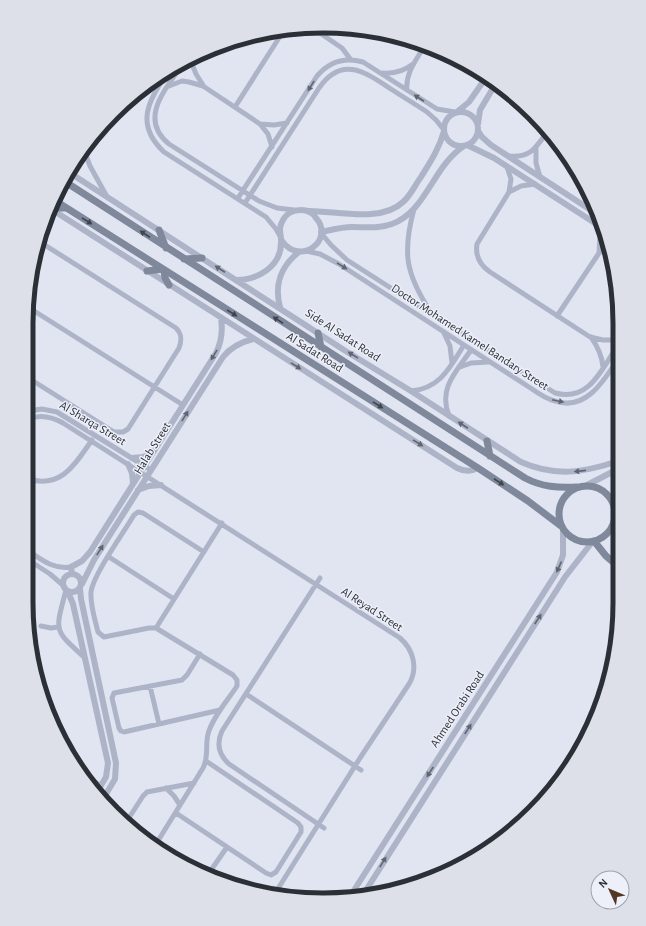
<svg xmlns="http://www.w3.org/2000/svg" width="646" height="926" viewBox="0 0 646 926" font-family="'Alegreya Sans',sans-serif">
  <rect width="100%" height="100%" fill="#e1e4f1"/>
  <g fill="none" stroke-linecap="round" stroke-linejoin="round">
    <path stroke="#aeb4c8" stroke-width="5" d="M311,27L342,48L351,60
      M190,59L196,74L203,85
      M184,62C167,88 137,118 169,144L259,201L277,208L294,210
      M169,70C150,99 133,123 164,152L266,217L276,229L280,236
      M383,73C395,74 404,71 413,64
      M169,86L182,81L189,82L203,86L260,124L268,134L272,147
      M407,90C405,73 417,59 425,45
      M235,107L284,30
      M260,124L274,125L287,123
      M536,148V163L540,177
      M85,153L90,166L106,195
      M509,156C530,158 536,148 547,132
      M507,167L511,179L509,192L477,244C475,256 480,265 490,272L590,337L603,340H616
      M509,192L521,186L535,184
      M238,198L317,76C329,62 345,57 363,62L437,109L455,112
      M245,203L319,88C342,55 365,72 391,89C403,97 415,104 427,112L436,120L444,130
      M414,209C402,253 406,274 430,311
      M596,224L600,235L599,253
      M321,233L331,245L347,260L555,393C588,402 601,371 616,348
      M306,251L320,254L339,264L532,389C539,394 547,399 555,401C584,411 602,384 616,362
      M31,309L183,405
      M557,316L599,253L608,247
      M444,333L450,346L452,363
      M591,337C598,347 602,355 603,367
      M460,367L471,363L489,362
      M30,379L114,432H123L128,429L179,348C182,340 182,334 176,328L40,242
      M411,391C440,389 450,367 464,345
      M29,411L42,409L57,412L151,470
      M449,416C438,388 456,372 471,350
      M29,419C41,414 52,417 63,423L400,638C414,650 418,669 409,684L360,758L274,895
      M28,479C62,489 75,464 92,440
      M27,550C41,559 53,570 71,567
      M109,557L174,599
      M27,559L50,574L64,586
      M320,578L222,731C216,744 219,755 229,764L324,828
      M66,590C55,632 53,629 85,658
      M41,626L51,628L58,627
      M156,628L222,523
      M200,654L187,675L182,680L114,693L112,698L119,728L121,731L124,732L220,710
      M150,686L159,724
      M246,694L361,770
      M81,773L101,786
      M166,788L174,796L180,805
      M176,813L266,873L271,875L276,872L301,832V827L298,823L206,761
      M125,824L143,796L147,792L194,783
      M156,844L203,768C209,757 205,746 208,734C212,718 228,700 237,686V680L233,675L156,628H149L104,637L98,632C95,619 90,605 91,592C93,575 124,532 134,515L138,512L143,513L204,552
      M207,876L227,847"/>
    <path stroke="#aeb4c8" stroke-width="6" d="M458,111L469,102L487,76
      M444 129a17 17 0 1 1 34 0a17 17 0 1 1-34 0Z
      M478,124L480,110L496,83
      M478,131L482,137L491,145L597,214
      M467,145L494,158L601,227
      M70,173L344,350L411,391L521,462C555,477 583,473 618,461
      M51,209L457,468C465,472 471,472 478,468
      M309,211C337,211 381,223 403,202C411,195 415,185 421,177C431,161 439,149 444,131
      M321,232C331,230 341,227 352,227C365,227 379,229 392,224C426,212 433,166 464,146
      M237,280C258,280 281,266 281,243C282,234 277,230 283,220C286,214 293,210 301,210C307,210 313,213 316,218C335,239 301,267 282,241
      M280,307C274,285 281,266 299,252
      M132,458L143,457L152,453
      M128,464L132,473L133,483
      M615,471C613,476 613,480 618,482
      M587,485L618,469
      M138,490L149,486L161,485
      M615,509L618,501
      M63 583a9 9 0 1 1 18 0a9 9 0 1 1-18 0Z
      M72,574L71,567L82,561L90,552L216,353C222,341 223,331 221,318
      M82,584L94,560L223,357C231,347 241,342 253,339
      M80,589L81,599L116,763L115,779L103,799
      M68,592L73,604L108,763L106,777L97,792
      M351,895L557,572L563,555V529
      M363,895L565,577L593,541"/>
    <path stroke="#7f899b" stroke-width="7" d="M64,181L525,478C542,487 558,488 577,487
      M54,200L478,468L528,501L561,526
      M51,208H66
      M159,230L166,248
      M184,259L202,258
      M164,270L165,278L169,285
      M147,271L163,269
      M318,333L321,347
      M487,441L490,456
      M559 514a28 28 0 1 1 56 0a28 28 0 1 1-56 0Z
      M594,541L606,556L619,567"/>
  </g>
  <defs><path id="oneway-solid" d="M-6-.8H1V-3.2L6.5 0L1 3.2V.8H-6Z"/></defs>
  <g fill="#5f6571">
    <use href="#oneway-solid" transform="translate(311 86) rotate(122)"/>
    <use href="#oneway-solid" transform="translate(419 98) rotate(-147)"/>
    <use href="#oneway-solid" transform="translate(342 266) rotate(32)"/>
    <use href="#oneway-solid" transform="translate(220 269) rotate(-147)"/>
    <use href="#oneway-solid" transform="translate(214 355) rotate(121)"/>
    <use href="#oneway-solid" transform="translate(353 355) rotate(-148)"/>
    <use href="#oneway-solid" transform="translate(296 366) rotate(32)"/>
    <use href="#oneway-solid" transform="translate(558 401) rotate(12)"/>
    <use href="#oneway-solid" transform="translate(185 416) rotate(-58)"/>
    <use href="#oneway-solid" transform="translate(463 425) rotate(-147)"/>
    <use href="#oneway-solid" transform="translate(418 443) rotate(32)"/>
    <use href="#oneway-solid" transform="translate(580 471) rotate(174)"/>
    <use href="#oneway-solid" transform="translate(100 550) rotate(-58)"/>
    <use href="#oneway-solid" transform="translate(559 567) rotate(114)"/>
    <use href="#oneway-solid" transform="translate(538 619) rotate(-57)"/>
    <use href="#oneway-solid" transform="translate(468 729) rotate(-57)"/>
    <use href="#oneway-solid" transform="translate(430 772) rotate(123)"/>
    <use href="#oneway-solid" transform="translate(383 862) rotate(-58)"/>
  </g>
  <g fill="#404650">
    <use href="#oneway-solid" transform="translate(87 221) rotate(32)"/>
    <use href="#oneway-solid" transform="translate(145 234) rotate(-147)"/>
    <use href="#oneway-solid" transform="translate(232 313) rotate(32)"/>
    <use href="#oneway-solid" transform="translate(278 320) rotate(-147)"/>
    <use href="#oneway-solid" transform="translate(378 405) rotate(32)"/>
    <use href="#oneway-solid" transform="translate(499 482) rotate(33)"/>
  </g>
  <g text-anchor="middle" stroke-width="3" stroke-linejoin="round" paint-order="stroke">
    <g font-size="12" fill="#2b3037" stroke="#edeff9">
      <text transform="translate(343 335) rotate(33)" y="4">Side Al Sadat Road</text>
      <text transform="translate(470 337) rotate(33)" y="4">Doctor Mohamed Kamel Bandary Street</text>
      <text transform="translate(315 352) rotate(32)" y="4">Al Sadat Road</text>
      <text transform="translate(93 423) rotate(31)" y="4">Al Sharqa Street</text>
      <text transform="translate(152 448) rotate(-58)" y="4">Halab Street</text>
      <text transform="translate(372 609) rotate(33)" y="4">Al Reyad Street</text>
      <text transform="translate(457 709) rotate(-57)" y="4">Ahmed Orabi Road</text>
    </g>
  </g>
  <path d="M0 0H646V926H0ZM323 33H323A290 290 0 0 1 613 323V603A290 290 0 0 1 323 893H323A290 290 0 0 1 33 603V323A290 290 0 0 1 323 33Z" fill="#dde0e9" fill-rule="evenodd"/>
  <path fill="none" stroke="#2b3037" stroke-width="5" d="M323 33H323A290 290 0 0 1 613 323V603A290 290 0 0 1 323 893H323A290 290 0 0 1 33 603V323A290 290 0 0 1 323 33Z"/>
  <g transform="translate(610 890) rotate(314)"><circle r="19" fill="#edeff9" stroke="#9fa3ab"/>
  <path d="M0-3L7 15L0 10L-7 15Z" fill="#543625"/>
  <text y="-6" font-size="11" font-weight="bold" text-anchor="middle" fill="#2b3037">N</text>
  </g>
</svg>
